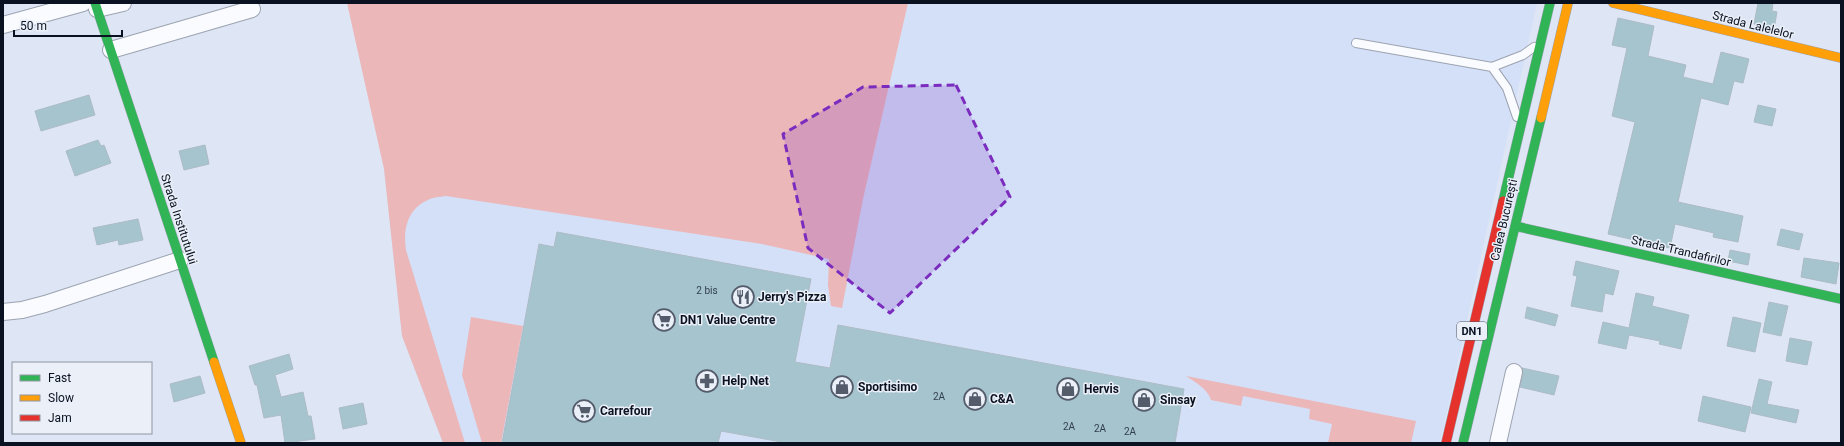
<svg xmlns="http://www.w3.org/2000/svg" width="1844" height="446" viewBox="0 0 1844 446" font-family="Roboto,sans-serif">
  <rect width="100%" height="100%" fill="#dee6f5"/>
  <path fill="#d4e0f8" d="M908,3H1537L1440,443H443L402,336L384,169L863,199Z"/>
  <path fill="#ebb7b9" d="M347,3H908L863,199L842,308L831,306L828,285L829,259L762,244L446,196C440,197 433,197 428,200C407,209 403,230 406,250L465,443H443L402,336L384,169Z
    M471,317L523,326L501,443H482L462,375Z
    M1186,376L1416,421L1411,443H1328L1332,424L1309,419L1310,409L1243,396L1241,406L1211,400C1207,388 1196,383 1186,376Z"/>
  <path fill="#a6c4ce" stroke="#acbcc5" d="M1758,3H1773L1772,11L1777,12L1774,29L1754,24Z
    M1618,18L1654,26L1648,56L1686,65L1683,77L1713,84L1721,52L1749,59L1743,83L1734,81L1728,105L1701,98L1678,202L1743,216L1738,242L1713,237L1714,233L1675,224L1670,248L1608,234L1635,122L1612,116L1627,48L1612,45Z
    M89,95L95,115L41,131L35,111Z
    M1758,105L1776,109L1772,126L1754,122Z
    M98,140L101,146L104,145L111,163L75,176L66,151Z
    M205,145L209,164L184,170L179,151Z
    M138,219L143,240L119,245L118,240L97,245L93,228Z
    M1781,229L1803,234L1799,250L1777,245Z
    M557,232L811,279L795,362L830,368L838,325L1184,389L1175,443H787L721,431L718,443H502L539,244L554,247Z
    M1730,250L1750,254L1748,265L1728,261Z
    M1804,258L1839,263L1836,284L1801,277Z
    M1576,261L1619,271L1613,295L1605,293L1602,312L1571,306L1577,276L1573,275Z
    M1636,293L1654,297L1652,306L1689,315L1681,349L1659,344L1660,341L1629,335L1626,349L1598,343L1603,322L1629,328Z
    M1769,302L1788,306L1781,336L1763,332Z
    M1527,307L1558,315L1555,326L1525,318Z
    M1733,317L1761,323L1755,352L1727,346Z
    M1790,338L1812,342L1807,365L1786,361Z
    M289,354L293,369L275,375L281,397L303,392L308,416H311L315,439L285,443L281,415L264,418L257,385H255L249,366Z
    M1522,368L1559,376L1554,395L1520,387L1523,374Z
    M200,376L205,393L174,402L170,384Z
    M1759,379L1772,382L1767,404L1799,410L1796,423L1751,413Z
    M1703,396L1751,407L1745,432L1698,421Z
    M363,403L367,424L343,429L339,408Z"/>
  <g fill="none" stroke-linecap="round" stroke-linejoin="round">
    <g stroke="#9ca3b1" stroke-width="10">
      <path id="lane" d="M1356,43L1492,67L1523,55L1534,47
        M1492,67L1507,88L1517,117"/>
    </g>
    <g stroke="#9ca3b1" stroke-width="18">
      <path id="street" d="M97,9L123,3
        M3,25L83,3
        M111,50L252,9
        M3,312L22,310L45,304L180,260
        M1498,443L1514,372"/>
    </g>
    <g stroke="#9ca3b1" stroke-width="10">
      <path id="fast" d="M95,3L214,362
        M1503,201L1550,3
        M1515,226L1841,299
        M1463,443L1541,118"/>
    </g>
    <g stroke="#9ca3b1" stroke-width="10">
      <path id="slow" d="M1613,3L1841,58
        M1541,118L1568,3
        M214,362L241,443"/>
    </g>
    <g stroke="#9ca3b1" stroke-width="10">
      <path id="jam" d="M1446,443L1503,201"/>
    </g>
    <use href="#lane" stroke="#fafbfe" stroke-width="8"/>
    <use href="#street" stroke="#fafbfe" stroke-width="16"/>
    <use href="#fast" stroke="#30b455" stroke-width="9"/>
    <use href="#slow" stroke="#ff9f0a" stroke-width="9"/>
    <use href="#jam" stroke="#e5322d" stroke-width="9"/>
  </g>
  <path fill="#7b2cbf" fill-opacity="0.2" stroke="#7b2cbf" stroke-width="3" stroke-dasharray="8 5" stroke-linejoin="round" d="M956,85L1010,197L890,313L808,248L783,134L863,87Z"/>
  <defs>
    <g id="restaurant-ring" transform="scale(1.15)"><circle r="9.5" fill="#eaeff8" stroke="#545c6b" stroke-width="1.5"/><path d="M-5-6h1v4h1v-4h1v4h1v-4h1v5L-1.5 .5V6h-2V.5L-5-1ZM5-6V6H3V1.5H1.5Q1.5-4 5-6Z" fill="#545c6b"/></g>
    <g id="supermarket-ring" transform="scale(1.15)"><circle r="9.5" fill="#eaeff8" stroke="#545c6b" stroke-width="1.5"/><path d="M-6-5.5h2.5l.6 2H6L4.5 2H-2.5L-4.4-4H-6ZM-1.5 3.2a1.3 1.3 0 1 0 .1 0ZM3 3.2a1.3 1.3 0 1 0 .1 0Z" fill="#545c6b"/></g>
    <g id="pharmacy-ring" transform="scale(1.15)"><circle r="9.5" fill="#eaeff8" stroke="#545c6b" stroke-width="1.5"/><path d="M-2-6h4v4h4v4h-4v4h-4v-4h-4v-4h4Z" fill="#545c6b"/></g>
    <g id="shop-ring" transform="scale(1.15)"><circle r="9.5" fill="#eaeff8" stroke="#545c6b" stroke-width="1.5"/><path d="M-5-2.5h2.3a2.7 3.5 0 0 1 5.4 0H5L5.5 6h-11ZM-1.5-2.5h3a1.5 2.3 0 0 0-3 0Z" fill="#545c6b"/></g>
  </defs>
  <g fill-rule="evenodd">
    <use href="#restaurant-ring" x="743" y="297"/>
    <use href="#supermarket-ring" x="664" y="320"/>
    <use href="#pharmacy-ring" x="707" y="381"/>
    <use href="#shop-ring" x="842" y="387"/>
    <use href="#shop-ring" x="1068" y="389"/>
    <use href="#shop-ring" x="975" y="399"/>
    <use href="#shop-ring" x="1144" y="400"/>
    <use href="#supermarket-ring" x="584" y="411"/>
  </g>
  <g text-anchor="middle" stroke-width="3" stroke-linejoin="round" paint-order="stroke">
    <g font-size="10" fill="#313e4c">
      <text x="707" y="294">2 bis</text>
      <text x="939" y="400">2A</text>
      <text x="1069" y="430">2A</text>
      <text x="1100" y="432">2A</text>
      <text x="1130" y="435">2A</text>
    </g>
    <rect fill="#eaeff8" stroke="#4d5461" stroke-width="1" x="1457" y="322" width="30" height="18" rx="3"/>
    <g font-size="11" font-weight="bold" fill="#0a1120">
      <text x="1472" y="335">DN1</text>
    </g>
    <g font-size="12" fill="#0a1120" stroke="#eaeff8">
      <text transform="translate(1753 25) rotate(14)" y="4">Strada Lalelelor</text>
      <text transform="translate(179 219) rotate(72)" y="4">Strada Institutului</text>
      <text transform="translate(1504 220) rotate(-77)" y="4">Calea București</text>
      <text transform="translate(1681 251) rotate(13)" y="4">Strada Trandafirilor</text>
    </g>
    <g font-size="12" font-weight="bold" fill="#0a1120" stroke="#eaeff8" text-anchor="start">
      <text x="758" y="301">Jerry's Pizza</text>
      <text x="680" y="324">DN1 Value Centre</text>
      <text x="722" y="385">Help Net</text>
      <text x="858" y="391">Sportisimo</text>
      <text x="1084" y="393">Hervis</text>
      <text x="990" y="403">C&amp;A</text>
      <text x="1160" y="404">Sinsay</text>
      <text x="600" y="415">Carrefour</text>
    </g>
  </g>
  <rect width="1844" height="446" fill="none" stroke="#0a1120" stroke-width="8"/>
  <rect x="12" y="362" width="140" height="72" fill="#eaeff8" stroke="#9096a2"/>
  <rect x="20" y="375" width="20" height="6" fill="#30b455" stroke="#9096a2"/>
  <text x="48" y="382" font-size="12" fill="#0a1120">Fast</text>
  <rect x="20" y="395" width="20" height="6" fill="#ff9f0a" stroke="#9096a2"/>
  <text x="48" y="402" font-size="12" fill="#0a1120">Slow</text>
  <rect x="20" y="415" width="20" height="6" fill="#e5322d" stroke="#9096a2"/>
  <text x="48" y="422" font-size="12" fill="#0a1120">Jam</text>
  <path d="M14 30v6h108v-6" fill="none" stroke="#0a1120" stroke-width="2"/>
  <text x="20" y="30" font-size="12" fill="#0a1120" stroke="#eaeff8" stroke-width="3" paint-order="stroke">50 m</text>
</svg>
